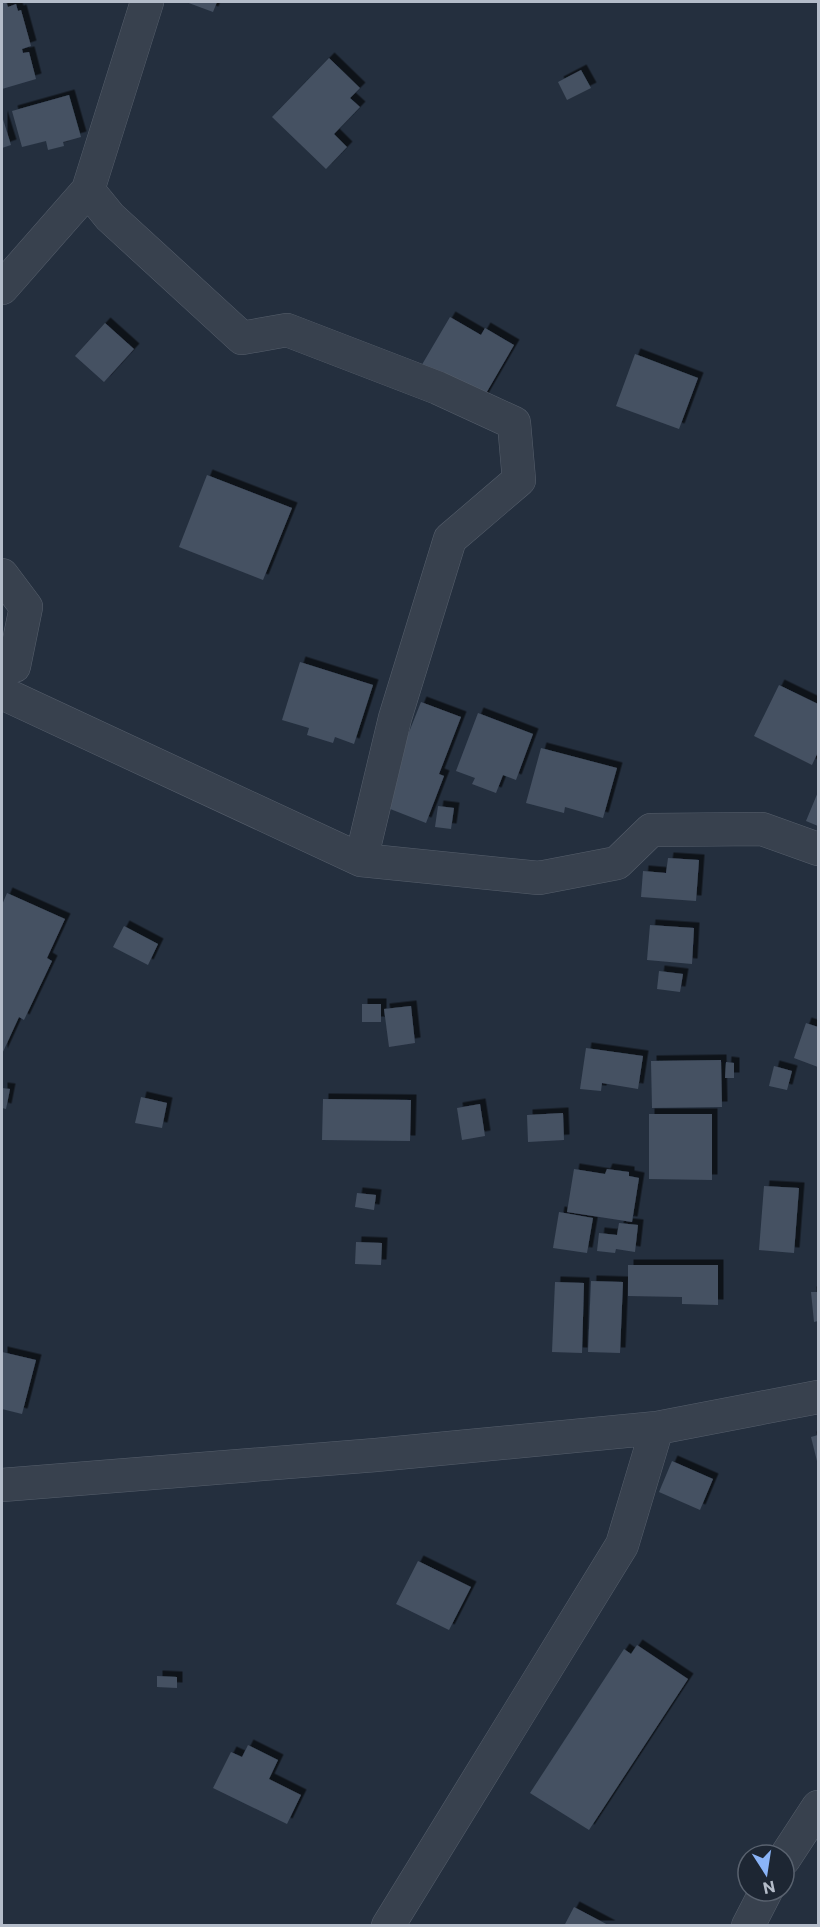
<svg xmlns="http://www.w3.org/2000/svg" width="820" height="1927" viewBox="0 0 820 1927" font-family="Commissioner,sans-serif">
  <defs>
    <filter id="shadow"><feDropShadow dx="5.5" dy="-5.5" stdDeviation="0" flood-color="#0009"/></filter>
  </defs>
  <rect width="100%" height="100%" fill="#242f3e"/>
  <path fill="#455162" filter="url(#shadow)" d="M2,2H6L8,7L16,4L18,11L21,10L31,46L22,49L23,53L29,52L36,79L2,89Z
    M186,2H217L213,12Z
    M329,58L360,88L350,98L360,107L334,134L347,147L326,169L272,117Z
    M581,70L591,88L567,100L558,82Z
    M69,95L81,137L63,142L64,146L48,150L46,141L22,147L12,111Z
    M2,116L11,145L2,148Z
    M450,317L481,335L485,328L514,345L481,402L420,368Z
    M105,323L134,349L104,382L75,356Z
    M635,354L698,378L679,429L616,406Z
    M207,475L292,508L263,580L179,547Z
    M300,662L373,685L354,744L335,737L333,743L307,735L309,728L282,720Z
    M779,685L818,704V752L812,765L754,736Z
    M421,702L461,717L439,774L444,776L426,823L380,805Z
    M478,713L533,734L516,780L503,775L496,793L472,784L475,778L456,771Z
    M541,748L617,768L603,818L565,807L564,813L526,803Z
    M818,792V826L806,821Z
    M438,806L454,808L451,829L435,827Z
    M668,858L699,860L696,901L641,897L643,871L666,873Z
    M7,893L65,919L47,958L52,961L24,1020L19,1017L2,1054V905Z
    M650,925L694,928L692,964L647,960Z
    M124,926L158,944L148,965L113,947Z
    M659,971L683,974L680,992L657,989Z
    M362,1004H381V1022H362Z
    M411,1006L415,1043L389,1047L384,1009Z
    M806,1023L818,1027V1067L794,1058Z
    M586,1048L643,1056L638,1089L602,1083L601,1091L580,1089Z
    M721,1060L722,1107L652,1108L651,1061Z
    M726,1062L734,1063V1078H725Z
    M774,1066L792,1071L787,1090L769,1086Z
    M2,1088L10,1089L6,1109L2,1108Z
    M141,1097L167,1103L162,1128L135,1123Z
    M323,1099L411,1100L410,1141L322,1140Z
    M480,1104L485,1136L462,1140L457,1108Z
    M563,1113L564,1140L528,1142L527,1115Z
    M649,1114H712V1180L649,1179Z
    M574,1169L605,1174L607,1169L629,1172V1176L639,1178L632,1222L567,1212Z
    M764,1186L799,1188L794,1253L759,1250Z
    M357,1193L376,1195L374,1210L355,1207Z
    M559,1212L593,1218L587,1253L553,1248Z
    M619,1223L638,1225L635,1252L616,1249L615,1253L597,1251L599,1233L617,1235Z
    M356,1242L382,1243L381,1265L355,1264Z
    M628,1265H718V1305L682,1304V1297L628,1296Z
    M591,1281L623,1282L620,1353L588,1352Z
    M555,1282L584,1283L582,1353L552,1352Z
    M811,1292H818V1321L814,1322Z
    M2,1352L36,1360L22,1414L2,1409Z
    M818,1435V1465L811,1437Z
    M672,1461L713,1479L700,1510L659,1492Z
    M418,1561L471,1587L449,1630L396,1604Z
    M637,1645L688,1679L589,1830L530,1793L624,1649L631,1654Z
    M157,1676L177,1677V1688L157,1687Z
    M248,1745L278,1760L269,1779L301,1795L287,1824L213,1788L231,1752L242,1757Z
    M574,1907L610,1926H564Z"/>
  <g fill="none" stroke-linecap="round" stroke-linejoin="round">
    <g stroke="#565f6c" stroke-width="34">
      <path id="minor" d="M88,190L110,217L242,338L287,330L438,388L514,423L519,480L450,539L395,718L361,860
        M2,288L88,190L147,2
        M2,575L26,607L14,666L2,669
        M2,693L361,860L539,878L617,863L651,830L762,829L818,849
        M2,1485L376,1455L657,1428L818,1397
        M784,1859L818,1807
        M388,1926L622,1545L657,1428
        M748,1926L766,1891"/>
    </g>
    <use href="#minor" stroke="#38414e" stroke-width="33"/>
  </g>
  <rect width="820" height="1927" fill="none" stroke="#b4bcc9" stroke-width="6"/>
  <g transform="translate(766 1873) rotate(168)"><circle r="28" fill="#1d2633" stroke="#59626f" stroke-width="1.5"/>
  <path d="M0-4.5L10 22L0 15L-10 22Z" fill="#8ab4f8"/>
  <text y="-9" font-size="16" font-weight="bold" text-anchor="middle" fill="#b4bcc9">N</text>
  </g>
</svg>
